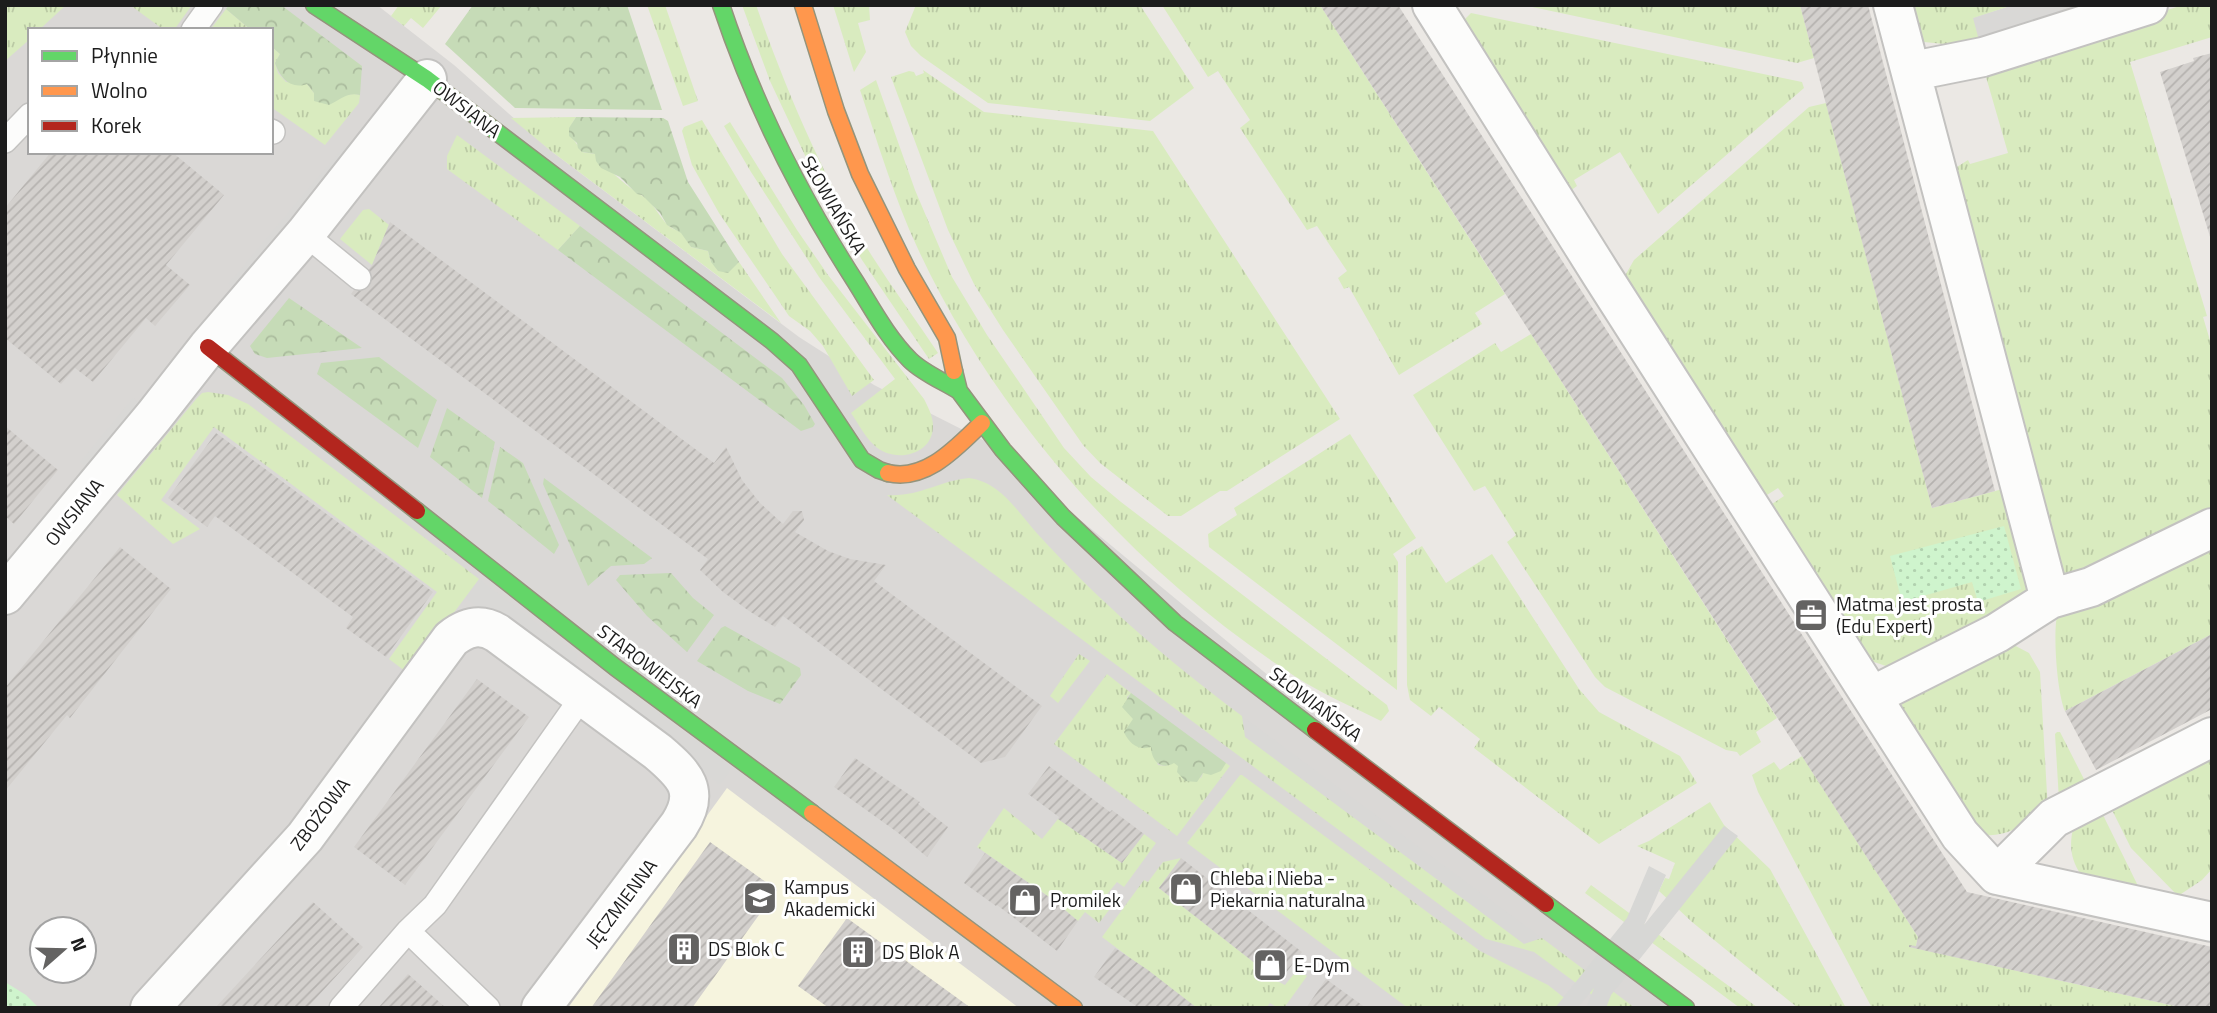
<svg xmlns="http://www.w3.org/2000/svg" width="2217" height="1013" viewBox="0 0 2217 1013" font-family="'Titillium Web',sans-serif">
  <defs>
    <pattern id="grass-tufts" width="24" height="20" patternUnits="userSpaceOnUse" patternTransform="scale(1.75)"><rect width="24" height="20" fill="#d9ebbf"/><path d="M3 7l-1-3M5 7V3M7 7l1-3M15 17l-1-3M17 17v-4M19 17l1-3" fill="none" stroke="#bac9a4"/></pattern>
    <pattern id="forest-crowns" width="20" height="18" patternUnits="userSpaceOnUse" patternTransform="scale(1.75)"><rect width="20" height="18" fill="#c6dbb7"/><path d="M2 6a3 3 0 1 1 6 0M12 15a3 3 0 1 1 6 0" fill="none" stroke="#aabb9d"/></pattern>
    <pattern id="park-dots" width="8" height="8" patternUnits="userSpaceOnUse" patternTransform="scale(1.75)"><rect width="8" height="8" fill="#cff4cd"/><path d="M2 2h.1M6 6h.1" fill="none" stroke="#b1d1af" stroke-width="1.8" stroke-linecap="round"/></pattern>
    <pattern id="building-hatch" width="6" height="6" patternUnits="userSpaceOnUse" patternTransform="scale(1.75)"><rect width="6" height="6" fill="#d3d0cd"/><path d="M-1 1l2-2M0 6l6-6M5 7l2-2" fill="none" stroke="#b5b2af"/></pattern>
  </defs>
  <rect width="100%" height="100%" fill="#ebe8e4"/>
  <path fill="#dad8d6" fill-rule="evenodd" d="M5,5H377L454,65L551,151L799,337L874,385L985,441L1670,1008H5ZM30,30H271V152H30ZM42,929H84V971H42Z"/>
  <path fill="#f6f4de" d="M727,788L1019,1008H568Z"/>
  <path fill="#d9d8d6" d="M2013,5H2105L1979,46L1972,18Z
    M345,145L354,153L239,293L228,284Z
    M133,398L143,406L90,471L80,462Z
    M479,579L578,655L572,678L465,598Z
    M606,674L732,768L720,785L601,696Z
    M1242,716L1542,938L1524,944L1245,737Z"/>
  <path fill="url(#grass-tufts)" d="M5,5H66L39,30H30V39L5,61Z
    M130,5H192L174,30H164Z
    M399,5H442L423,28L411,18L404,26L391,16Z
    M647,5H665L698,101L683,106Z
    M742,5H756C787,92 823,178 872,256C893,289 916,320 938,353L929,359L862,260L810,166L770,81Z
    M833,5H869L870,20L858,23L866,52L854,72Z
    M916,5H1140L1194,88L1150,121L988,103L921,56L911,46L905,32Z
    M1162,5H1320L1505,294L1475,313L1482,324L1399,375L1349,287L1344,289L1338,278L1347,271L1317,226L1307,230L1240,128L1250,120L1218,71L1208,77Z
    M1523,5H1800L1814,58L1797,63Z
    M1906,5H2013L1973,18L1980,44L1975,47L1924,42L1919,38Z
    M2183,5H2212V37L2130,62L2207,316L2203,317L2212,347V516L2086,576L2066,575L2058,571L1949,172L1968,160L1970,164L2008,153L1984,70L1985,68Z
    M226,9L251,30H210Z
    M1471,13L1802,82L1804,88L1658,214L1620,152L1574,180L1577,186L1567,193L1456,28Z
    M271,46L280,54L275,63L278,73L286,82L307,84L314,93L334,102C343,96 350,92 360,95L359,103L325,145L271,107Z
    M923,70L984,112L1153,131L1340,419L1227,491H1220L1181,516H1168L1100,463L1083,445L1003,330L974,284L948,230L891,77L909,71L914,72L916,76L924,73Z
    M876,80L915,190L952,277L987,335L1064,448L1091,477L1121,502L1387,705L1389,711L1381,721C1353,707 1322,694 1296,677C1138,575 997,420 918,249C894,198 878,143 860,90Z
    M1826,103L1932,508L2010,487L2029,585L2018,607L1889,667L1862,658L1761,504L1769,499L1772,504L1784,496L1778,488L1759,500L1626,282V274L1634,260L1809,107Z
    M576,117C563,137 573,135 582,152L595,154C610,171 624,185 643,196C654,203 659,217 668,225C671,229 678,230 682,233C685,237 688,242 691,247L708,251L711,262L732,267L739,262L781,323L551,151L511,118Z
    M702,120L782,254L874,380L852,396L823,346L810,331L789,316L719,213L692,165L682,131L684,127Z
    M730,122L797,230L828,275L924,399C928,407 933,416 933,426C933,456 893,464 874,445C865,437 858,423 851,413L895,379L819,277L751,172L724,126Z
    M457,135L580,226L558,250L447,169V156Z
    M369,209L389,225L372,265L340,239L363,210Z
    M1531,334L1777,718L1756,732L1761,742L1740,756L1737,752L1726,750L1605,687L1595,677L1507,542L1516,535L1485,486L1474,491L1413,395L1495,343L1501,352Z
    M208,392L228,395L248,404L479,579L411,670L405,671L389,659L437,592L214,427L161,500L200,529L173,544L117,495L197,398L202,393Z
    M1350,434L1416,538L1393,554L1398,562L1397,690L1209,547L1208,534L1237,515L1234,508Z
    M969,478C999,482 1015,508 1034,530C1097,600 1167,660 1242,716L1245,737L1524,944L1542,938L1635,1008H1610L1534,952L1486,939L887,495C920,497 938,481 969,478Z
    M2212,540V634L2065,711C2057,693 2053,635 2057,616Z
    M1422,546L1446,583L1492,554L1579,689L1599,712L1680,756L1697,783L1599,844L1474,748L1480,739L1439,707L1431,716L1410,700L1407,685L1406,556Z
    M2010,643L2029,653L2040,672L2048,811C2025,823 2005,840 1979,834L1902,715V703L1906,693Z
    M1079,654L1090,661L1058,703L1050,696Z
    M1107,674L1131,693L1127,697L1130,714L1152,749L1158,765L1165,766L1174,762L1201,778L1203,773L1216,772L1226,763L1230,766L1177,836L1054,744Z
    M2057,732H2060L2088,787L2059,800L2055,734Z
    M2212,750V869L2202,880L2178,896L2131,848L2111,808Z
    M1802,756L1918,937L1916,946L1910,947L2184,1008H1872L1758,792L1752,775L1774,762L1780,770Z
    M1240,775H1242L1480,951L1548,985L1577,1008H1408L1187,843Z
    M1710,802L1724,825L1770,869L1846,1008H1798L1692,922L1659,891L1665,878L1669,879L1675,863L1637,846L1649,841Z
    M1004,808L1042,839L1058,819L1122,863L1144,834L1156,843L1124,887L1117,882L1104,898L1113,905L1099,923L1085,912L1078,921L1049,897L977,847Z
    M2102,813L2142,894L2081,875C2071,860 2069,846 2073,829Z
    M1181,858L1159,888L1279,982L1285,985L1297,970L1307,976L1284,1008H1278L1270,1003L1266,1008H1197L1102,937L1144,880L1148,882L1163,862Z
    M1591,885L1737,992L1758,1008H1740L1585,893Z"/>
  <path fill="url(#forest-crowns)" d="M229,5H281L362,66L360,95C347,92 340,100 329,105L314,101V93L307,84C291,90 280,78 275,63L280,54L271,46V30H251L226,9Z
    M473,5H627L662,110L515,108L445,44Z
    M576,117L663,118L668,121L688,182L739,262L728,273L718,271L711,262L708,251L691,247L681,233L667,225L660,213L642,195L637,194L620,177L601,168L596,161L595,154L582,152L578,148L577,143L569,136V128Z
    M580,226L782,378L804,405L815,424L813,427L801,431L558,250Z
    M289,298L362,348L267,358L255,354L250,346Z
    M379,357L437,400L418,448L317,374L321,363Z
    M447,408L495,442L482,498L430,457Z
    M500,447L523,463L559,545L554,554L488,501Z
    M544,478L652,558L644,564L611,566L588,586L543,484Z
    M671,573L693,598L714,615L687,652L647,616L616,580L620,575Z
    M725,626L800,668L801,675L780,704L748,691L697,661L721,628Z
    M1131,693L1226,763L1221,771L1211,775L1203,773L1197,782L1185,781L1177,772L1178,766L1174,763C1161,771 1151,760 1151,747C1139,751 1129,744 1124,732L1133,719L1122,707Z"/>
  <path fill="url(#park-dots)" d="M2004,526L2021,589L1978,602L1972,582L1902,602L1890,556Z
    M5,982L26,995L39,1008H5Z"/>
  <path fill="#d7d7d5" d="M1724,826L1738,836L1611,995L1606,1008H1586L1594,988L1577,1008H1555L1627,918L1649,866L1666,875L1644,925Z"/>
  <path fill="url(#building-hatch)" d="M1320,5H1398L1967,892L2212,947V1008H2184L1909,947V945L1916,946L1918,937Z
    M1800,5H1868L1995,491L1932,508Z
    M2212,53V240H2211L2160,72L2194,61L2193,58Z
    M51,152H172L224,195L166,265L190,285L155,326L146,318L93,382L75,368L61,384L5,338V208Z
    M390,222L714,463L726,447L742,480L760,503L783,524L793,511H802L804,520L795,532L828,551L850,559L886,565L874,581L1042,706L1005,757L981,763L783,616L775,627L749,611L723,592L700,570L708,559L351,294L372,265Z
    M5,426L58,470L14,524L5,516Z
    M216,433L433,592L386,657L346,628L353,617L215,516L207,527L168,498Z
    M120,547L171,589L70,718L67,715L5,791V688Z
    M2212,634V709L2096,770L2065,711Z
    M477,679L529,717L405,885L354,847Z
    M855,758L920,802L918,804L948,827L927,857L897,832L834,787Z
    M1049,766L1110,812L1112,810L1144,834L1122,863L1058,819L1059,817L1028,794Z
    M710,842L777,890L692,1008H591Z
    M985,853L1049,897L1078,921L1057,951L997,905L996,906L964,883Z
    M1181,858L1302,952L1279,982L1159,888Z
    M313,902L363,947L307,1008H215Z
    M847,918L971,1008H829L798,986Z
    M1115,948L1148,970L1197,1008H1139L1094,977Z
    M408,974L446,1008H378Z
    M1326,979L1366,1008H1306Z"/>
  <g fill="none" stroke-linecap="round" stroke-linejoin="round">
    <g stroke="#c3c2c0" stroke-width="26">
      <path id="lane" d="M193,30L211,5
        M271,131L273,132
        M5,141L30,115
        M305,234L359,278
        M408,931L488,1008
        M341,1008L408,931L435,905L582,697"/>
    </g>
    <g stroke="#c3c2c0" stroke-width="42">
      <path id="street" d="M1432,5L1601,274L1960,835L1997,875L2212,922
        M1893,5L2050,599
        M1910,67L1923,69L1983,57L2148,5
        M5,595L154,416L208,347L305,234L427,79
        M1872,696L1997,633L2050,599L2091,587L2212,528
        M1997,875L2054,818L2212,737
        M150,1008L305,837L451,639C466,627 480,623 497,633L658,752C685,775 701,791 679,825L541,1008"/>
    </g>
    <g stroke="#94947c" stroke-width="19">
      <path id="fast" d="M314,5L427,79L772,341L799,365L862,460L879,470L888,473
        M721,5C754,104 799,194 855,281C872,308 887,337 910,360C923,373 943,381 959,391
        M954,371L959,391L1003,450L1063,517L1175,623L1315,730
        M417,511L615,667L812,813
        M1546,904L1686,1008"/>
    </g>
    <g stroke="#94947c" stroke-width="19">
      <path id="slow" d="M803,5L836,111L860,174L907,269L947,338L954,371
        M888,473C926,482 957,447 982,423
        M812,813L1074,1008"/>
    </g>
    <g stroke="#94947c" stroke-width="19">
      <path id="jam" d="M208,347L417,511
        M1315,730L1546,904"/>
    </g>
    <use href="#lane" stroke="#fcfcfb" stroke-width="23"/>
    <use href="#street" stroke="#fcfcfb" stroke-width="38"/>
    <use href="#fast" stroke="#63d668" stroke-width="16"/>
    <use href="#slow" stroke="#ff974d" stroke-width="16"/>
    <use href="#jam" stroke="#b3261e" stroke-width="16"/>
  </g>
  <defs>
    <g id="office-square" transform="scale(1.75)"><rect x="-9" y="-9" width="18" height="18" rx="4" fill="#646362" stroke="#fff"/><path d="M-6-3h4V-5.5h4V-3h4V5H-6ZM-1-4.5V-3h2v-1.5ZM-6 0V1H6V0Z" fill="#fff"/></g>
    <g id="shop-square" transform="scale(1.75)"><rect x="-9" y="-9" width="18" height="18" rx="4" fill="#646362" stroke="#fff"/><path d="M-5-2.5h2.3a2.7 3.5 0 0 1 5.4 0H5L5.5 6h-11ZM-1.5-2.5h3a1.5 2.3 0 0 0-3 0Z" fill="#fff"/></g>
    <g id="university-square" transform="scale(1.75)"><rect x="-9" y="-9" width="18" height="18" rx="4" fill="#646362" stroke="#fff"/><path d="M0-5L7-2L0 1L-7-2ZM-4 1L0 2.5L4 1V4Q0 6-4 4Z" fill="#fff"/></g>
    <g id="building-square" transform="scale(1.75)"><rect x="-9" y="-9" width="18" height="18" rx="4" fill="#646362" stroke="#fff"/><path d="M-4-6H4V6H1V3H-1V6H-4ZM-2.5-4.3h1.7v1.8h-1.7ZM.8-4.3h1.7v1.8H.8ZM-2.5-1h1.7V.8h-1.7ZM.8-1h1.7V.8H.8Z" fill="#fff"/></g>
  </defs>
  <g fill-rule="evenodd">
    <use href="#office-square" x="1811" y="615"/>
    <use href="#shop-square" x="1186" y="889"/>
    <use href="#university-square" x="760" y="898"/>
    <use href="#shop-square" x="1025" y="900"/>
    <use href="#building-square" x="684" y="949"/>
    <use href="#building-square" x="858" y="952"/>
    <use href="#shop-square" x="1270" y="965"/>
  </g>
  <g text-anchor="middle" stroke-width="6" stroke-linejoin="round" paint-order="stroke">
    <g font-size="19" fill="#1c1c1c" stroke="#fff">
      <text transform="translate(467 109) rotate(38)" y="7">OWSIANA</text>
      <text transform="translate(834 205) rotate(60)" y="7">SŁOWIAŃSKA</text>
      <text transform="translate(74 512) rotate(-51)" y="7">OWSIANA</text>
      <text transform="translate(650 666) rotate(37)" y="7">STAROWIEJSKA</text>
      <text transform="translate(1316 704) rotate(37)" y="7">SŁOWIAŃSKA</text>
      <text transform="translate(320 814) rotate(-53)" y="7">ZBOŻOWA</text>
      <text transform="translate(621 903) rotate(-53)" y="7">JĘCZMIENNA</text>
    </g>
    <g font-size="19" fill="#1c1c1c" stroke="#fff" text-anchor="start">
      <text x="1836" y="611">Matma jest prosta<tspan x="1836" dy="22">(Edu Expert)</tspan></text>
      <text x="1210" y="885">Chleba i Nieba -<tspan x="1210" dy="22">Piekarnia naturalna</tspan></text>
      <text x="784" y="894">Kampus<tspan x="784" dy="22">Akademicki</tspan></text>
      <text x="1050" y="907">Promilek</text>
      <text x="708" y="956">DS Blok C</text>
      <text x="882" y="959">DS Blok A</text>
      <text x="1294" y="972">E-Dym</text>
    </g>
  </g>
  <rect width="2217" height="1013" fill="none" stroke="#1c1c1c" stroke-width="14"/>
  <rect x="28" y="28" width="245" height="126" fill="#ffffff" stroke="#a4a4a4" stroke-width="2"/>
  <rect x="42" y="51" width="35" height="10" fill="#63d668" stroke="#a4a4a4" stroke-width="2"/>
  <text x="91" y="63" font-size="21" fill="#1c1c1c">Płynnie</text>
  <rect x="42" y="86" width="35" height="10" fill="#ff974d" stroke="#a4a4a4" stroke-width="2"/>
  <text x="91" y="98" font-size="21" fill="#1c1c1c">Wolno</text>
  <rect x="42" y="121" width="35" height="10" fill="#b3261e" stroke="#a4a4a4" stroke-width="2"/>
  <text x="91" y="133" font-size="21" fill="#1c1c1c">Korek</text>
  <g transform="translate(63 950) rotate(70)"><circle r="33" fill="#ffffff" stroke="#a4a4a4" stroke-width="2"/>
  <path d="M0-5L12 26L0 18L-12 26Z" fill="#646362"/>
  <text y="-10" font-size="19" font-weight="bold" text-anchor="middle" fill="#1c1c1c">N</text>
  </g>
</svg>
